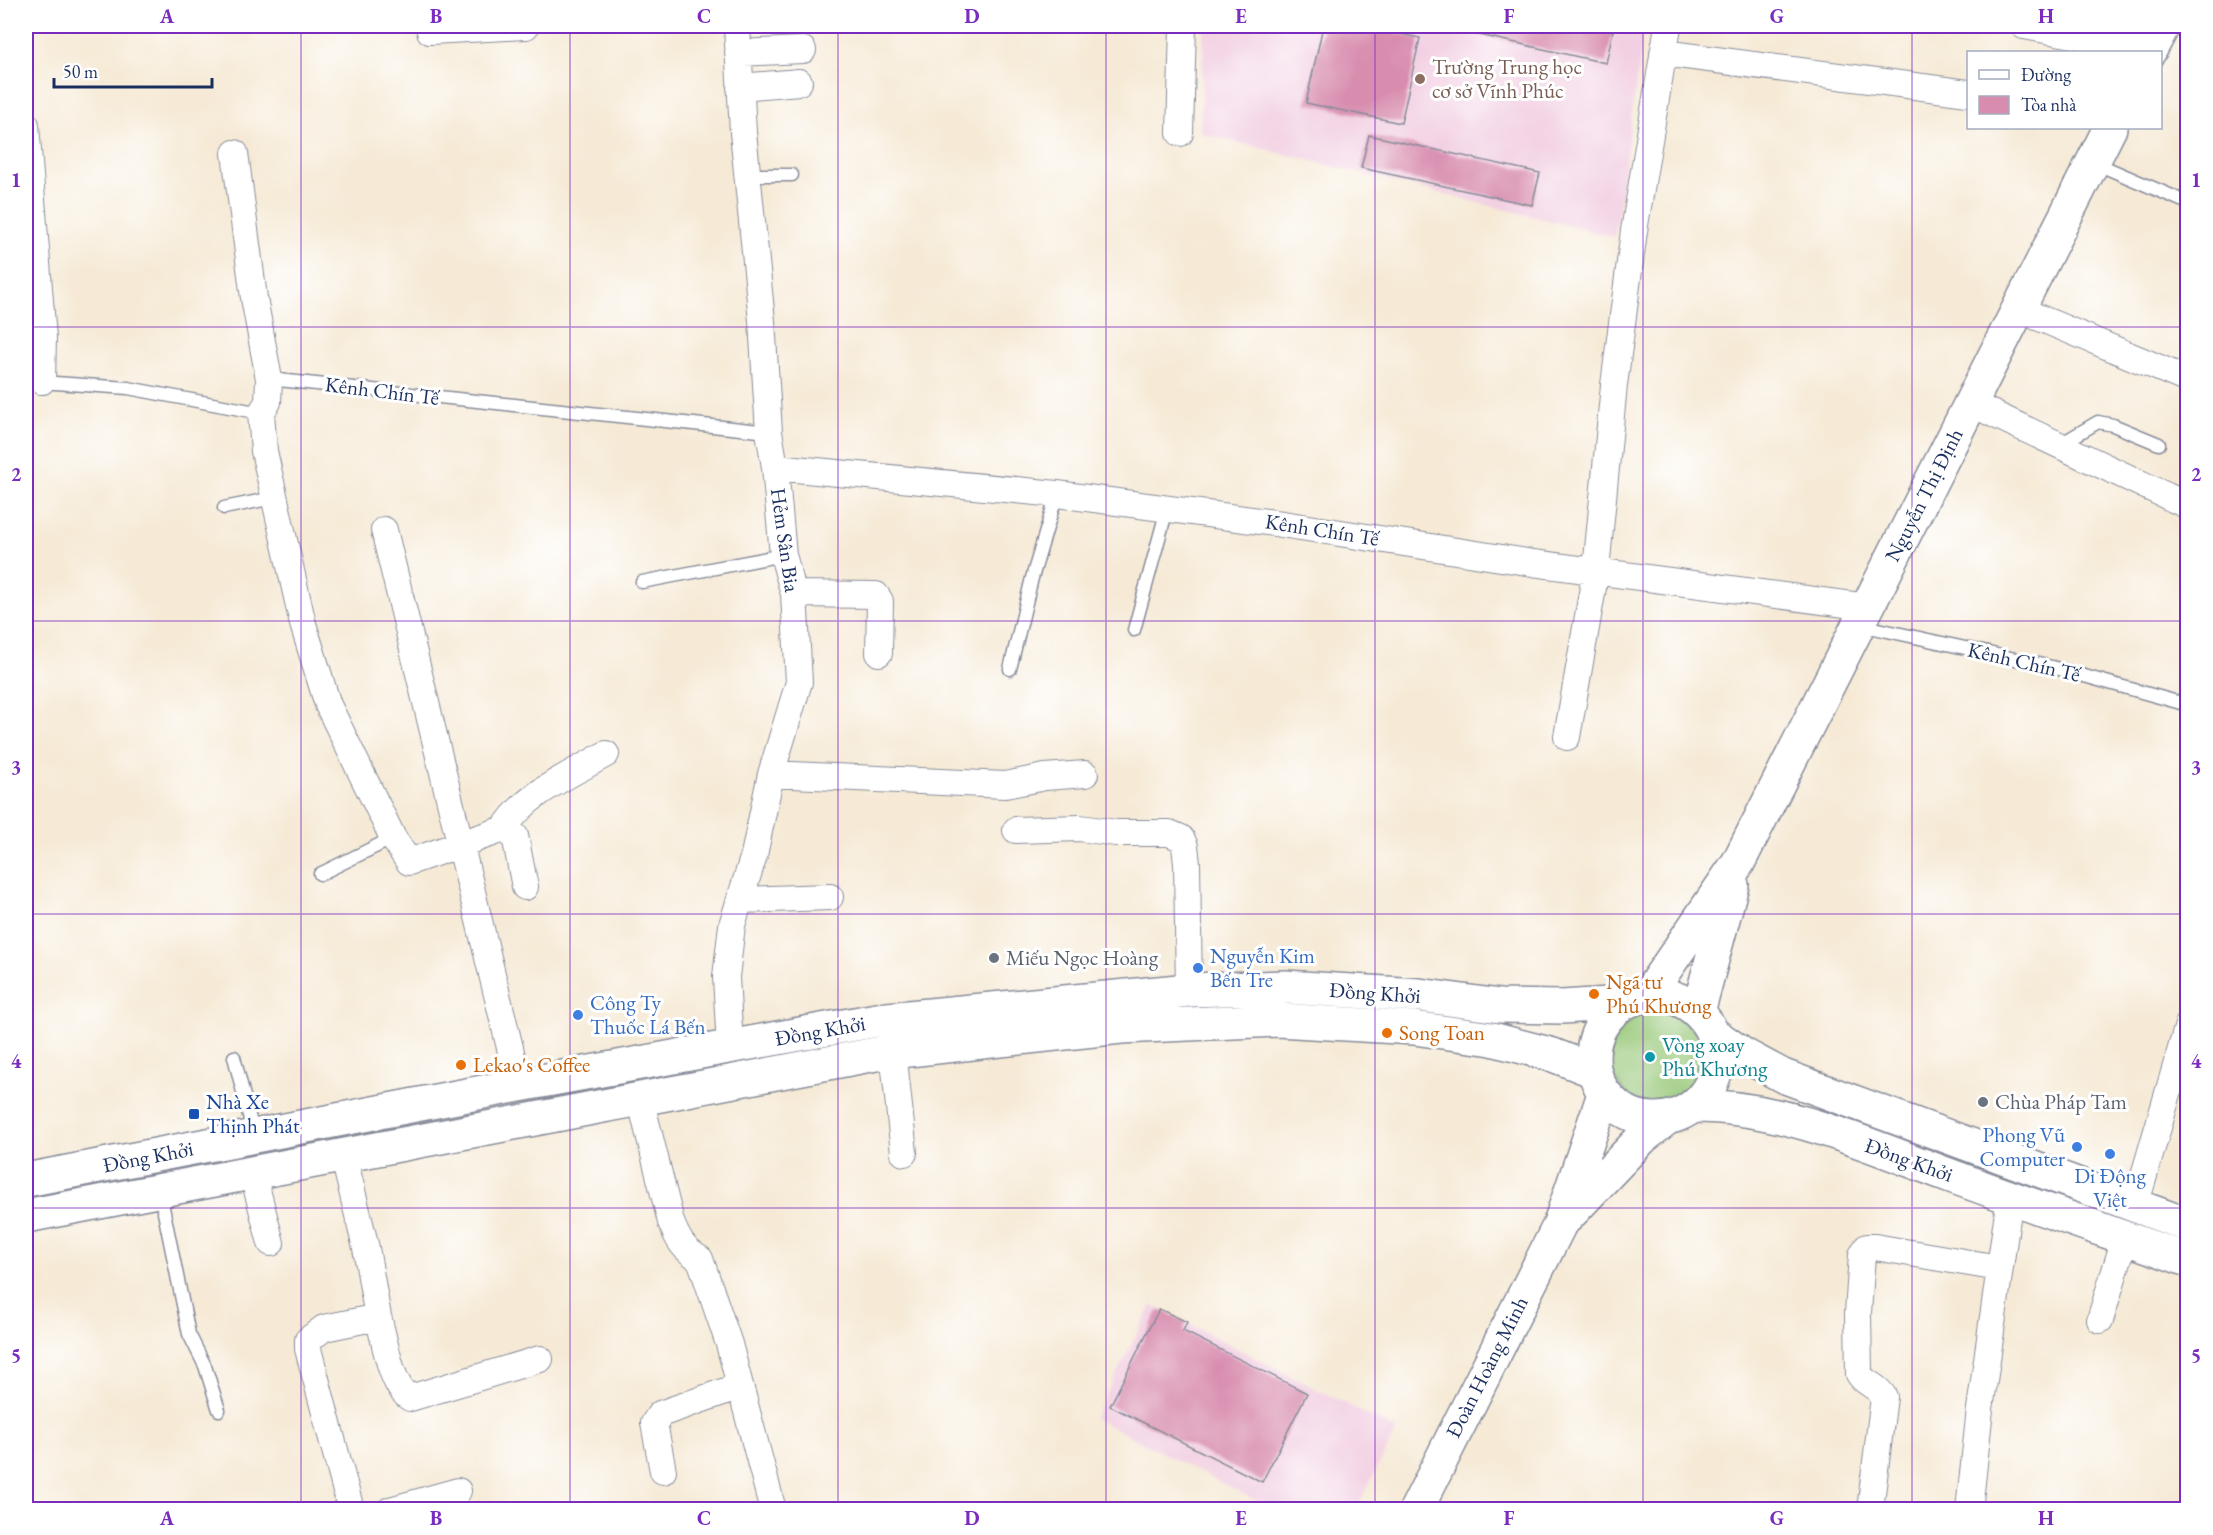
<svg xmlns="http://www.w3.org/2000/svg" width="2213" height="1535" viewBox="0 0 2213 1535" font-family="'EB Garamond',serif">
  <rect width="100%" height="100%" fill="#fff"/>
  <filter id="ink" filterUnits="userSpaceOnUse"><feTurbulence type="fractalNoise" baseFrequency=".0167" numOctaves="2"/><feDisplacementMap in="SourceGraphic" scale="12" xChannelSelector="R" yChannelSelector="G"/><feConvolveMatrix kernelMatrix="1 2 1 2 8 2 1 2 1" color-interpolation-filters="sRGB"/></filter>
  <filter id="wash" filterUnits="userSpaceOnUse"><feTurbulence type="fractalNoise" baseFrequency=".008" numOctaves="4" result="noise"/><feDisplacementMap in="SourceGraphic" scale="24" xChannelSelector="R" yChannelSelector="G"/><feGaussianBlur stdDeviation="1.35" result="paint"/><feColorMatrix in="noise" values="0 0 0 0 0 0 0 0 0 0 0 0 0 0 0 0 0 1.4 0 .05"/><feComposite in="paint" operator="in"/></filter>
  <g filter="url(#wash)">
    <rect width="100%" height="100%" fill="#f6ead6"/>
    <path fill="#f2cfe2" d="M1204,26H1644L1615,237L1200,133Z
      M1152,1305L1397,1430L1356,1509L1274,1510L1094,1418Z"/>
    <path fill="#96c777" stroke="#587b6a" stroke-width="1.5" d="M1610 1058a46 46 0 1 1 92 0a46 46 0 1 1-92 0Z"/>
    <g id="blocks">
      <path fill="#d88cae" d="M1323,26H1362L1420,38L1401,123L1306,103Z
        M1439,26H1588L1613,31L1606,63Z
        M1369,135L1540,173L1532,205L1361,168Z
        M1159,1309L1187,1322L1183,1331L1307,1393L1262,1482L1110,1406Z"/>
    </g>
  </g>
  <g filter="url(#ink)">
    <use href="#blocks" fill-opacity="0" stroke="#888c9a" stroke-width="1.5"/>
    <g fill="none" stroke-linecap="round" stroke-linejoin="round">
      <g stroke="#888c9a" stroke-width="15">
        <path id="lane" d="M2095,163L2188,203
          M747,175H792
          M269,379L769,432
          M26,381L128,388L261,413
          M2059,445L2098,422L2113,425L2159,444
          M224,508L273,498
          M642,582L783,555
          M1860,625L2052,667L2188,705
          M1134,630L1167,509
          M1010,669L1032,578L1057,494
          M320,874L393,838
          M234,1057L254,1135
          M160,1193L189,1334L205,1366L219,1410"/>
      </g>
      <g stroke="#888c9a" stroke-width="28">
        <path id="street" d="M2024,26L2151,49
          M430,31L526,26
          M738,53L803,50
          M1663,53L1968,93
          M740,87L799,82
          M26,125L43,338L42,381
          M1180,133L1183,26
          M235,153L254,298L269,379L268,402L261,413L264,451L303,624L328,705L393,838L409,862L504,829L515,836L525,887
          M2018,309L2188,380
          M1970,403L2188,506
          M775,467L1057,494L1282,524L1533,563L1868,607
          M384,530L519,1085
          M794,594L876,595L880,601L879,653
          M1567,737L1596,570L1614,385L1634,231L1668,26
          M771,774L1005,785L1045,777L1085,774
          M504,829C526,793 570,775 606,754
          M1016,830L1080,828L1116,833H1169L1181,838L1185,846L1187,864L1189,990
          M740,900L830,897
          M730,1047L726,977L732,925L754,855L771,774L799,682L794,594L783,555L775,467L769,432L762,321L743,132L737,26
          M893,1051L904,1153
          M640,1098L671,1222C678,1240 683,1249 700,1259L729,1344L773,1510
          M343,1154L366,1248L378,1317L324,1328L308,1340V1349L351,1510
          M252,1171L271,1243
          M2135,1206L2188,1025
          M378,1317C385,1339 390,1386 410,1398L540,1359
          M2100,1320L2125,1238
          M663,1471L654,1423L660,1414L740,1386
          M390,1510L458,1491
          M1870,1510L1884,1397C1877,1385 1866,1385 1859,1374L1858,1313L1862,1255L1867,1247H1875L1999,1268
          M1969,1510L1980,1409L2010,1197"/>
      </g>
      <g stroke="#888c9a" stroke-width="36">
        <path id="secondary" d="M2149,52L2163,26
          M1647,996L1738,863L2110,128
          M1698,1012L1732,885
          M1566,1218L1642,1138L1667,1118
          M1416,1510L1559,1226L1604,1094"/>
      </g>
      <g stroke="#888c9a" stroke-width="36">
        <path id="primary" d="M1593 1057a62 62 0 1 1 124 0a62 62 0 1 1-124 0Z
          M1712,1033L1742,1054L1783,1076L2188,1225
          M1694,1106C1784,1106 1868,1145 1951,1176C2030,1205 2109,1232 2188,1260
          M26,1180L519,1085L877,1020L1189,990L1285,987L1419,995L1500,1006L1562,1007L1624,1003
          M26,1216L881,1053L1121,1027L1278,1020L1414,1028L1492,1039L1553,1055L1594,1071"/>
      </g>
      <use href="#lane" stroke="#fff" stroke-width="12"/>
      <use href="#street" stroke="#fff" stroke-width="26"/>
      <use href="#secondary" stroke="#fff" stroke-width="33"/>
      <use href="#primary" stroke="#fff" stroke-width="33"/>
    </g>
  </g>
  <path fill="none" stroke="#7b2cbf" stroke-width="1.5" stroke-opacity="0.55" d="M301,26V1510M570,26V1510M838,26V1510M1106,26V1510M1375,26V1510M1643,26V1510M1912,26V1510M26,327H2188M26,621H2188M26,914H2188M26,1208H2188"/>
  <circle fill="#8d6e63" stroke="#fff" stroke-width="2" cx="1420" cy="79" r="6"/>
  <g fill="#6b7280" stroke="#fff" stroke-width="2">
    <circle cx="994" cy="958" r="6"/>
    <circle cx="1983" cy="1102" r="6"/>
  </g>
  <g fill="#3f7fe0" stroke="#fff" stroke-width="2">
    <circle cx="1198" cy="968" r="6"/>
    <circle cx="578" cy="1015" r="6"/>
    <circle cx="2077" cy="1147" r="6"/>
    <circle cx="2110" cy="1154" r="6"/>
  </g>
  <g fill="#e8710a" stroke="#fff" stroke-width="2">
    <circle cx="1594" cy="994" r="6"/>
    <circle cx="1387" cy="1033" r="6"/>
    <circle cx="461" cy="1065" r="6"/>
  </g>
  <circle fill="#0f9aa8" stroke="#fff" stroke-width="2" cx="1650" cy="1057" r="6"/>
  <rect fill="#1a4fb4" stroke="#fff" stroke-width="2" x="188" y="1108" width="12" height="12" rx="3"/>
  <g text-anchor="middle" stroke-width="6" stroke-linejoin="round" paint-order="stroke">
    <g font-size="21" fill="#785e54" stroke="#fff" text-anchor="start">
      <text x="1432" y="74">Trường Trung học<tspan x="1432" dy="24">cơ sở Vĩnh Phúc</tspan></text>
    </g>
    <g font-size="21" fill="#1b2f5e" stroke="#fff">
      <text transform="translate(382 391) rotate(7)" y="7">Kênh Chín Tế</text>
      <text transform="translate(1924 495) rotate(-63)" y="7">Nguyễn Thị Định</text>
      <text transform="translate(1322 530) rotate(9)" y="7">Kênh Chín Tế</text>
      <text transform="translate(785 540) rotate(82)" y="7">Hẻm Sân Bia</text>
      <text transform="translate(2024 662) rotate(13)" y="7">Kênh Chín Tế</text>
      <text transform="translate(1375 993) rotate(4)" y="7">Đồng Khởi</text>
      <text transform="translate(820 1031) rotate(-10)" y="7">Đồng Khởi</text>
      <text transform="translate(148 1157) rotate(-11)" y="7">Đồng Khởi</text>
      <text transform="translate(1909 1160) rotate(20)" y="7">Đồng Khởi</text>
      <text transform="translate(1487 1367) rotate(-63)" y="7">Đoàn Hoàng Minh</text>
    </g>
    <g font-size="21" fill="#366cbe" stroke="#fff" text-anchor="start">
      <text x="1210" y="963">Nguyễn Kim<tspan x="1210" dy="24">Bến Tre</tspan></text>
      <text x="590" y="1010">Công Ty<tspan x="590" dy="24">Thuốc Lá Bến</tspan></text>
      <text x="2065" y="1142" text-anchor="end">Phong Vũ<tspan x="2065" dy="24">Computer</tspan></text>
      <text x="2110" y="1183" text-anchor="middle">Di Động<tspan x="2110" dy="24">Việt</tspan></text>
    </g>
    <g font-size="21" fill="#5b616d" stroke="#fff" text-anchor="start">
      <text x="1006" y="965">Miếu Ngọc Hoàng</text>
      <text x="1995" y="1109">Chùa Pháp Tam</text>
    </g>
    <g font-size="21" fill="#c56008" stroke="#fff" text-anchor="start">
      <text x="1606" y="989">Ngã tư<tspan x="1606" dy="24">Phú Khương</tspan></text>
      <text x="1399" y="1040">Song Toan</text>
      <text x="473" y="1072">Lekao's Coffee</text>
    </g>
    <g font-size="21" fill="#0d838f" stroke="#fff" text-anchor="start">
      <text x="1662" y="1052">Vòng xoay<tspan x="1662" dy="24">Phú Khương</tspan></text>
    </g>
    <g font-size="21" fill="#164399" stroke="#fff" text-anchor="start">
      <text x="206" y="1109">Nhà Xe<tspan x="206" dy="24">Thịnh Phát</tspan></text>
    </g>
  </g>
  <rect width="2213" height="1535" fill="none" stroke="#fff" stroke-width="66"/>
  <rect x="1967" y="51" width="195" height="78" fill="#ffffff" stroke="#a4acbf" stroke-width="1.5"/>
  <rect x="1979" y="70" width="30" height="9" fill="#ffffff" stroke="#a4acbf" stroke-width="1.5"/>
  <text x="2021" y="81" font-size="18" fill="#1b2f5e">Đường</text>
  <rect x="1979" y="96" width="30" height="18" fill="#d88cae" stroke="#a4acbf" stroke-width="1.5"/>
  <text x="2021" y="111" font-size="18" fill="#1b2f5e">Tòa nhà</text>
  <path d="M54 78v9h158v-9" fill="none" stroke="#1b2f5e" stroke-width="3"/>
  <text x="63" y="78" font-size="18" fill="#1b2f5e" stroke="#ffffff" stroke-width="4.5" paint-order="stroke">50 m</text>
  <rect x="33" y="33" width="2147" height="1469" fill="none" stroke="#7b2cbf" stroke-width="2"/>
  <g font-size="20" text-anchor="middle" font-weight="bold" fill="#7b2cbf">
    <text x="167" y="23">A</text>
    <text x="436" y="23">B</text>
    <text x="704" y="23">C</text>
    <text x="972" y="23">D</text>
    <text x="1241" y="23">E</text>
    <text x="1509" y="23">F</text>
    <text x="1777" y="23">G</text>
    <text x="2046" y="23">H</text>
    <text x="16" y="187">1</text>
    <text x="2196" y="187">1</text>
    <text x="16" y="481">2</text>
    <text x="2196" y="481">2</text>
    <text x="16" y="774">3</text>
    <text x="2196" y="774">3</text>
    <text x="16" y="1068">4</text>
    <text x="2196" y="1068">4</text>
    <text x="16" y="1362">5</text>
    <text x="2196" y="1362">5</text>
    <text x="167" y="1525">A</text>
    <text x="436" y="1525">B</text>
    <text x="704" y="1525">C</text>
    <text x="972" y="1525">D</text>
    <text x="1241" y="1525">E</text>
    <text x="1509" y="1525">F</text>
    <text x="1777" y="1525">G</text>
    <text x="2046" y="1525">H</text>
  </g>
</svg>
